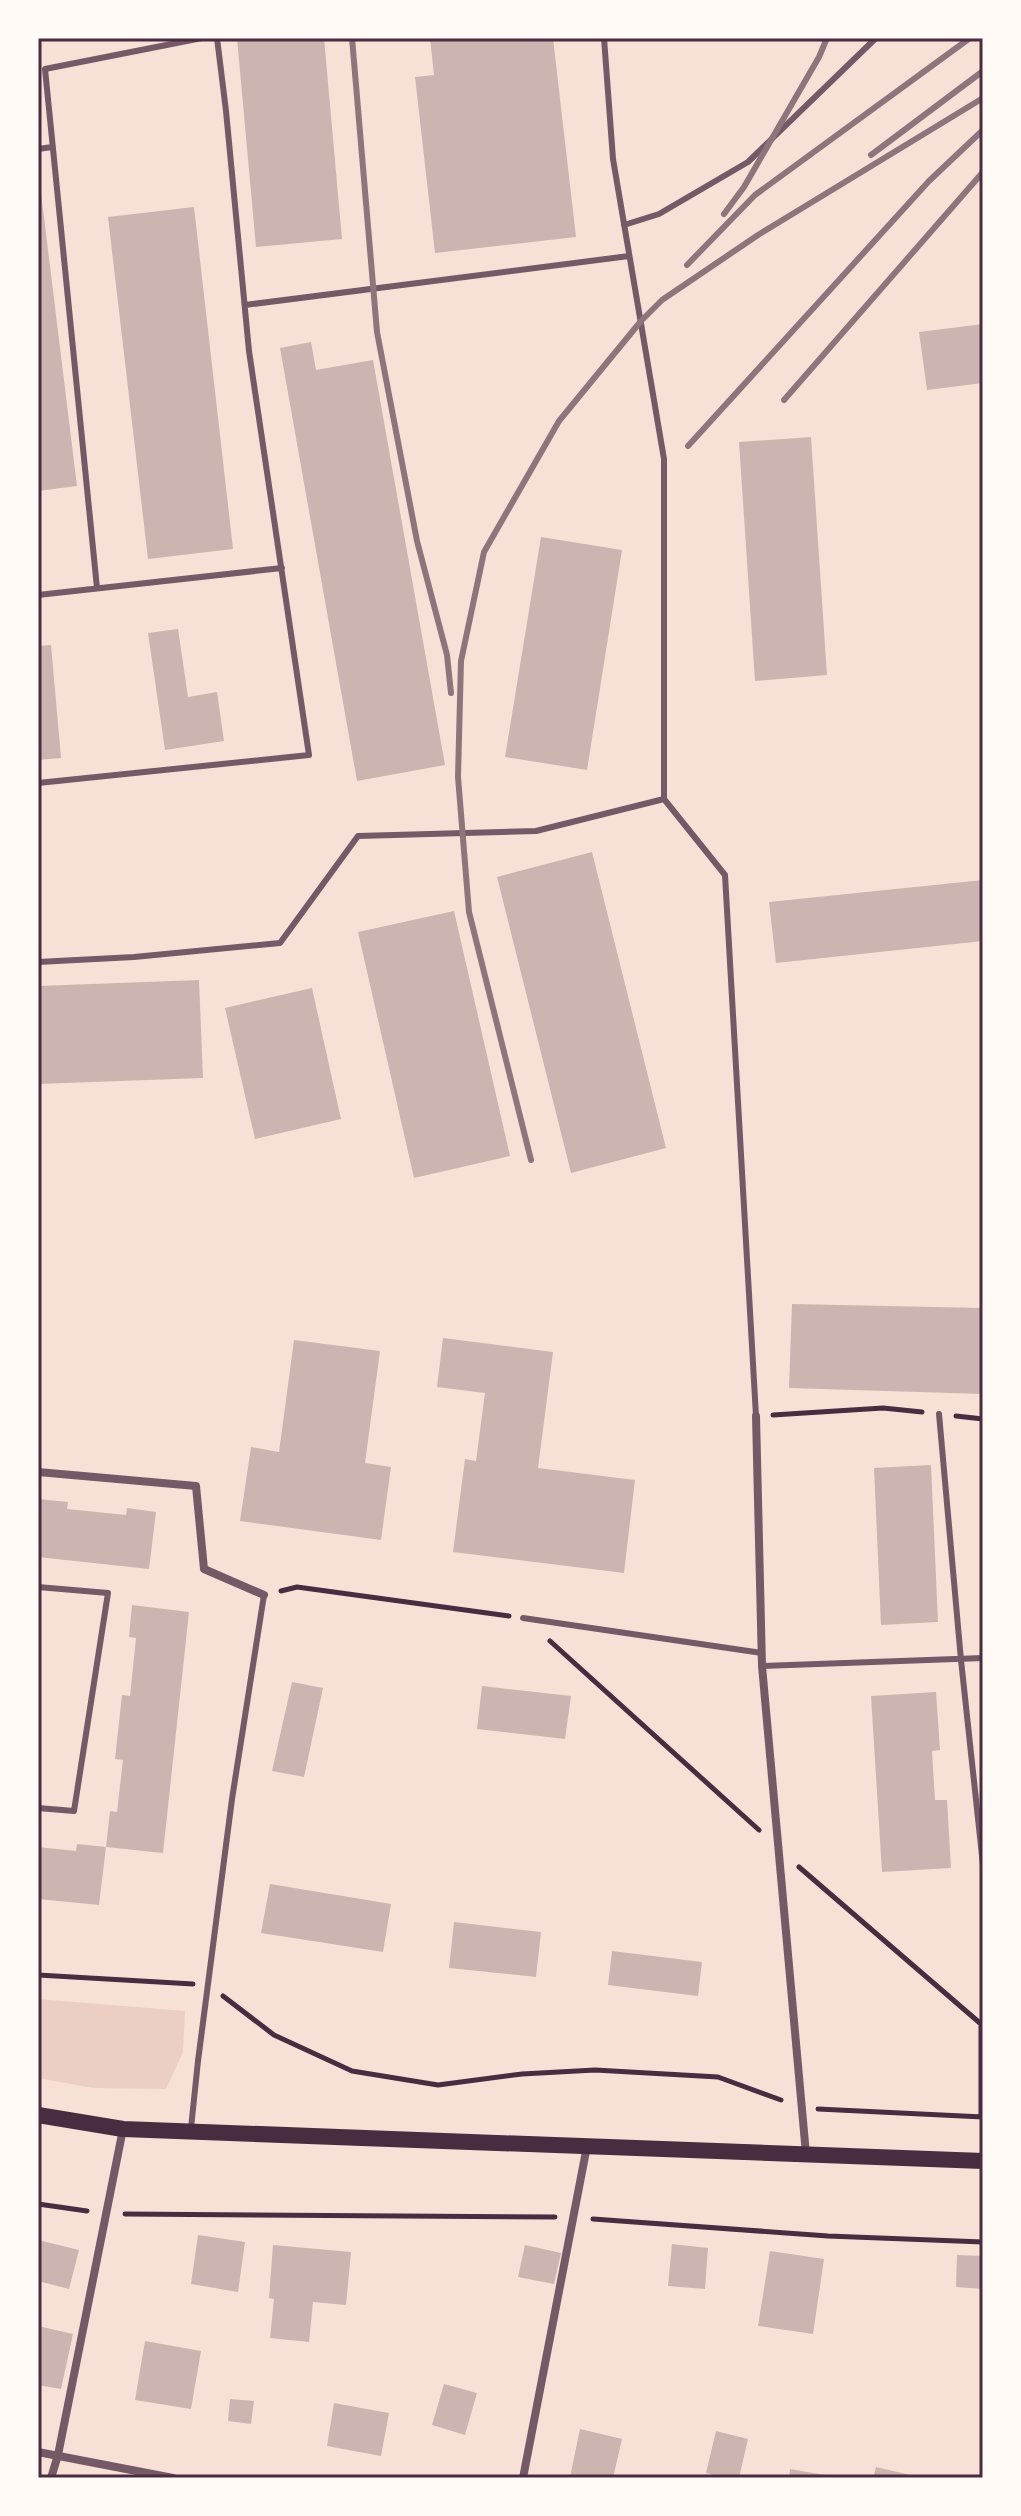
<svg xmlns="http://www.w3.org/2000/svg" width="1021" height="2516" viewBox="0 0 1021 2516" font-family="Overpass,sans-serif">
  <rect width="100%" height="100%" fill="#f7e1d7"/>
  <path fill="#ebcfc5" d="M38,1999L185,2011L183,2052L166,2089L93,2088L38,2078Z"/>
  <path fill="#ccb4b1" d="M237,38H324L342,239L256,247Z
    M430,38H553L576,237L435,253L415,77L434,75Z
    M41,193L77,486L38,491V194Z
    M194,207L233,549L148,559L108,217Z
    M983,324V383L927,390L919,332Z
    M311,342L316,370L373,360L445,765L357,781L280,348Z
    M811,437L827,675L755,681L739,442Z
    M541,537L622,550L587,770L505,757Z
    M178,629L188,697L217,692L224,741L165,750L148,633Z
    M51,645L61,758L38,760V646Z
    M592,852L666,1148L571,1173L497,877Z
    M983,880V941L776,963L769,902Z
    M454,911L510,1156L414,1178L358,932Z
    M199,980L203,1078L38,1084V986Z
    M312,988L341,1119L255,1139L225,1008Z
    M792,1304L983,1308V1394L789,1388Z
    M443,1338L553,1352L538,1468L635,1480L624,1573L453,1552L465,1459L476,1461L485,1393L437,1387Z
    M294,1340L380,1351L365,1463L391,1467L381,1540L240,1521L251,1447L279,1452Z
    M931,1465L938,1622L881,1625L874,1468Z
    M38,1499L68,1502L67,1509L126,1515L127,1508L156,1512L149,1569L38,1557Z
    M132,1605L189,1612L163,1853L106,1847L99,1905L38,1899V1847L76,1851L77,1844L106,1847L110,1811L117,1812L123,1760L115,1759L122,1695L130,1696L136,1638L129,1637Z
    M292,1682L323,1688L304,1777L272,1771Z
    M482,1686L571,1696L565,1739L477,1729Z
    M936,1692L940,1750L932,1751L935,1800H947L951,1868L882,1872L871,1696Z
    M270,1884L391,1904L383,1952L261,1933Z
    M454,1922L541,1932L536,1977L449,1968Z
    M612,1951L702,1962L698,1996L608,1985Z
    M198,2235L245,2242L238,2292L191,2284Z
    M38,2240L79,2250L69,2289L38,2281Z
    M672,2244L708,2248L705,2289L668,2286Z
    M273,2245L351,2252L346,2305L313,2302L309,2342L270,2338L274,2299L269,2298Z
    M525,2245L561,2253L554,2284L518,2277Z
    M770,2251L824,2259L813,2334L758,2326Z
    M957,2255L983,2256V2289L956,2287Z
    M38,2326L73,2334L61,2389L38,2385Z
    M145,2341L201,2351L191,2409L135,2400Z
    M444,2384L477,2393L465,2435L432,2425Z
    M230,2399L254,2401L251,2424L228,2421Z
    M334,2403L389,2413L381,2456L327,2446Z
    M580,2429L622,2439L613,2478L570,2477Z
    M716,2431L748,2439L739,2478H725L706,2473Z
    M876,2467L919,2477V2478H873Z
    M790,2469L831,2476V2478H789Z"/>
  <g fill="none" stroke-linecap="round" stroke-linejoin="round">
    <path stroke="#4a2c40" stroke-width="5" d="M773,1415L883,1408L922,1412
      M956,1416L983,1419
      M281,1591L297,1587L509,1616
      M550,1641L759,1830
      M799,1867L981,2024V2117
      M38,1975L193,1984
      M223,1996L274,2035L352,2071L438,2085L522,2074L595,2070L718,2077L781,2100
      M818,2109L983,2117
      M38,2204L87,2211
      M125,2214L555,2217
      M593,2219L828,2236L983,2242"/>
    <path stroke="#755966" stroke-width="6" d="M604,38L613,159L664,459V799L725,875L756,1416
      M38,149L52,147
      M624,225L659,214L748,162L876,38
      M245,305L629,256
      M97,588L45,69L202,38
      M38,595L282,568
      M38,783L309,755L249,351L226,111L217,38
      M38,962L134,957L280,943L358,836L536,831L664,799
      M939,1414L961,1660L983,1865
      M38,1587L108,1593L74,1811L38,1808
      M523,1618L762,1653
      M762,1666L983,1658
      M191,2128L198,2061L232,1799L264,1595"/>
    <path stroke="#755966" stroke-width="8" d="M756,1416L762,1666L806,2154
      M38,1472L196,1486L204,1569L264,1595
      M38,2452L173,2478
      M51,2478L58,2455L123,2129
      M523,2478L587,2146"/>
    <path stroke="#4a2c40" stroke-width="16" d="M38,2115L123,2129L983,2161"/>
    <path stroke="#8f747c" stroke-width="6" d="M352,38L377,332L417,541L447,655L451,693
      M871,155L983,71
      M724,214L744,187L819,57L827,38
      M687,265L755,195L970,38
      M784,400L983,172
      M688,446L929,181L983,130
      M531,1160L469,912L458,777L461,661L484,552L559,421L641,321L662,300L758,235L983,98"/>
  </g>
  <rect width="1021" height="2516" fill="none" stroke="#fffaf5" stroke-width="80"/>
  <rect x="40" y="40" width="941" height="2436" fill="none" stroke="#4a2c40" stroke-width="3"/>
</svg>
